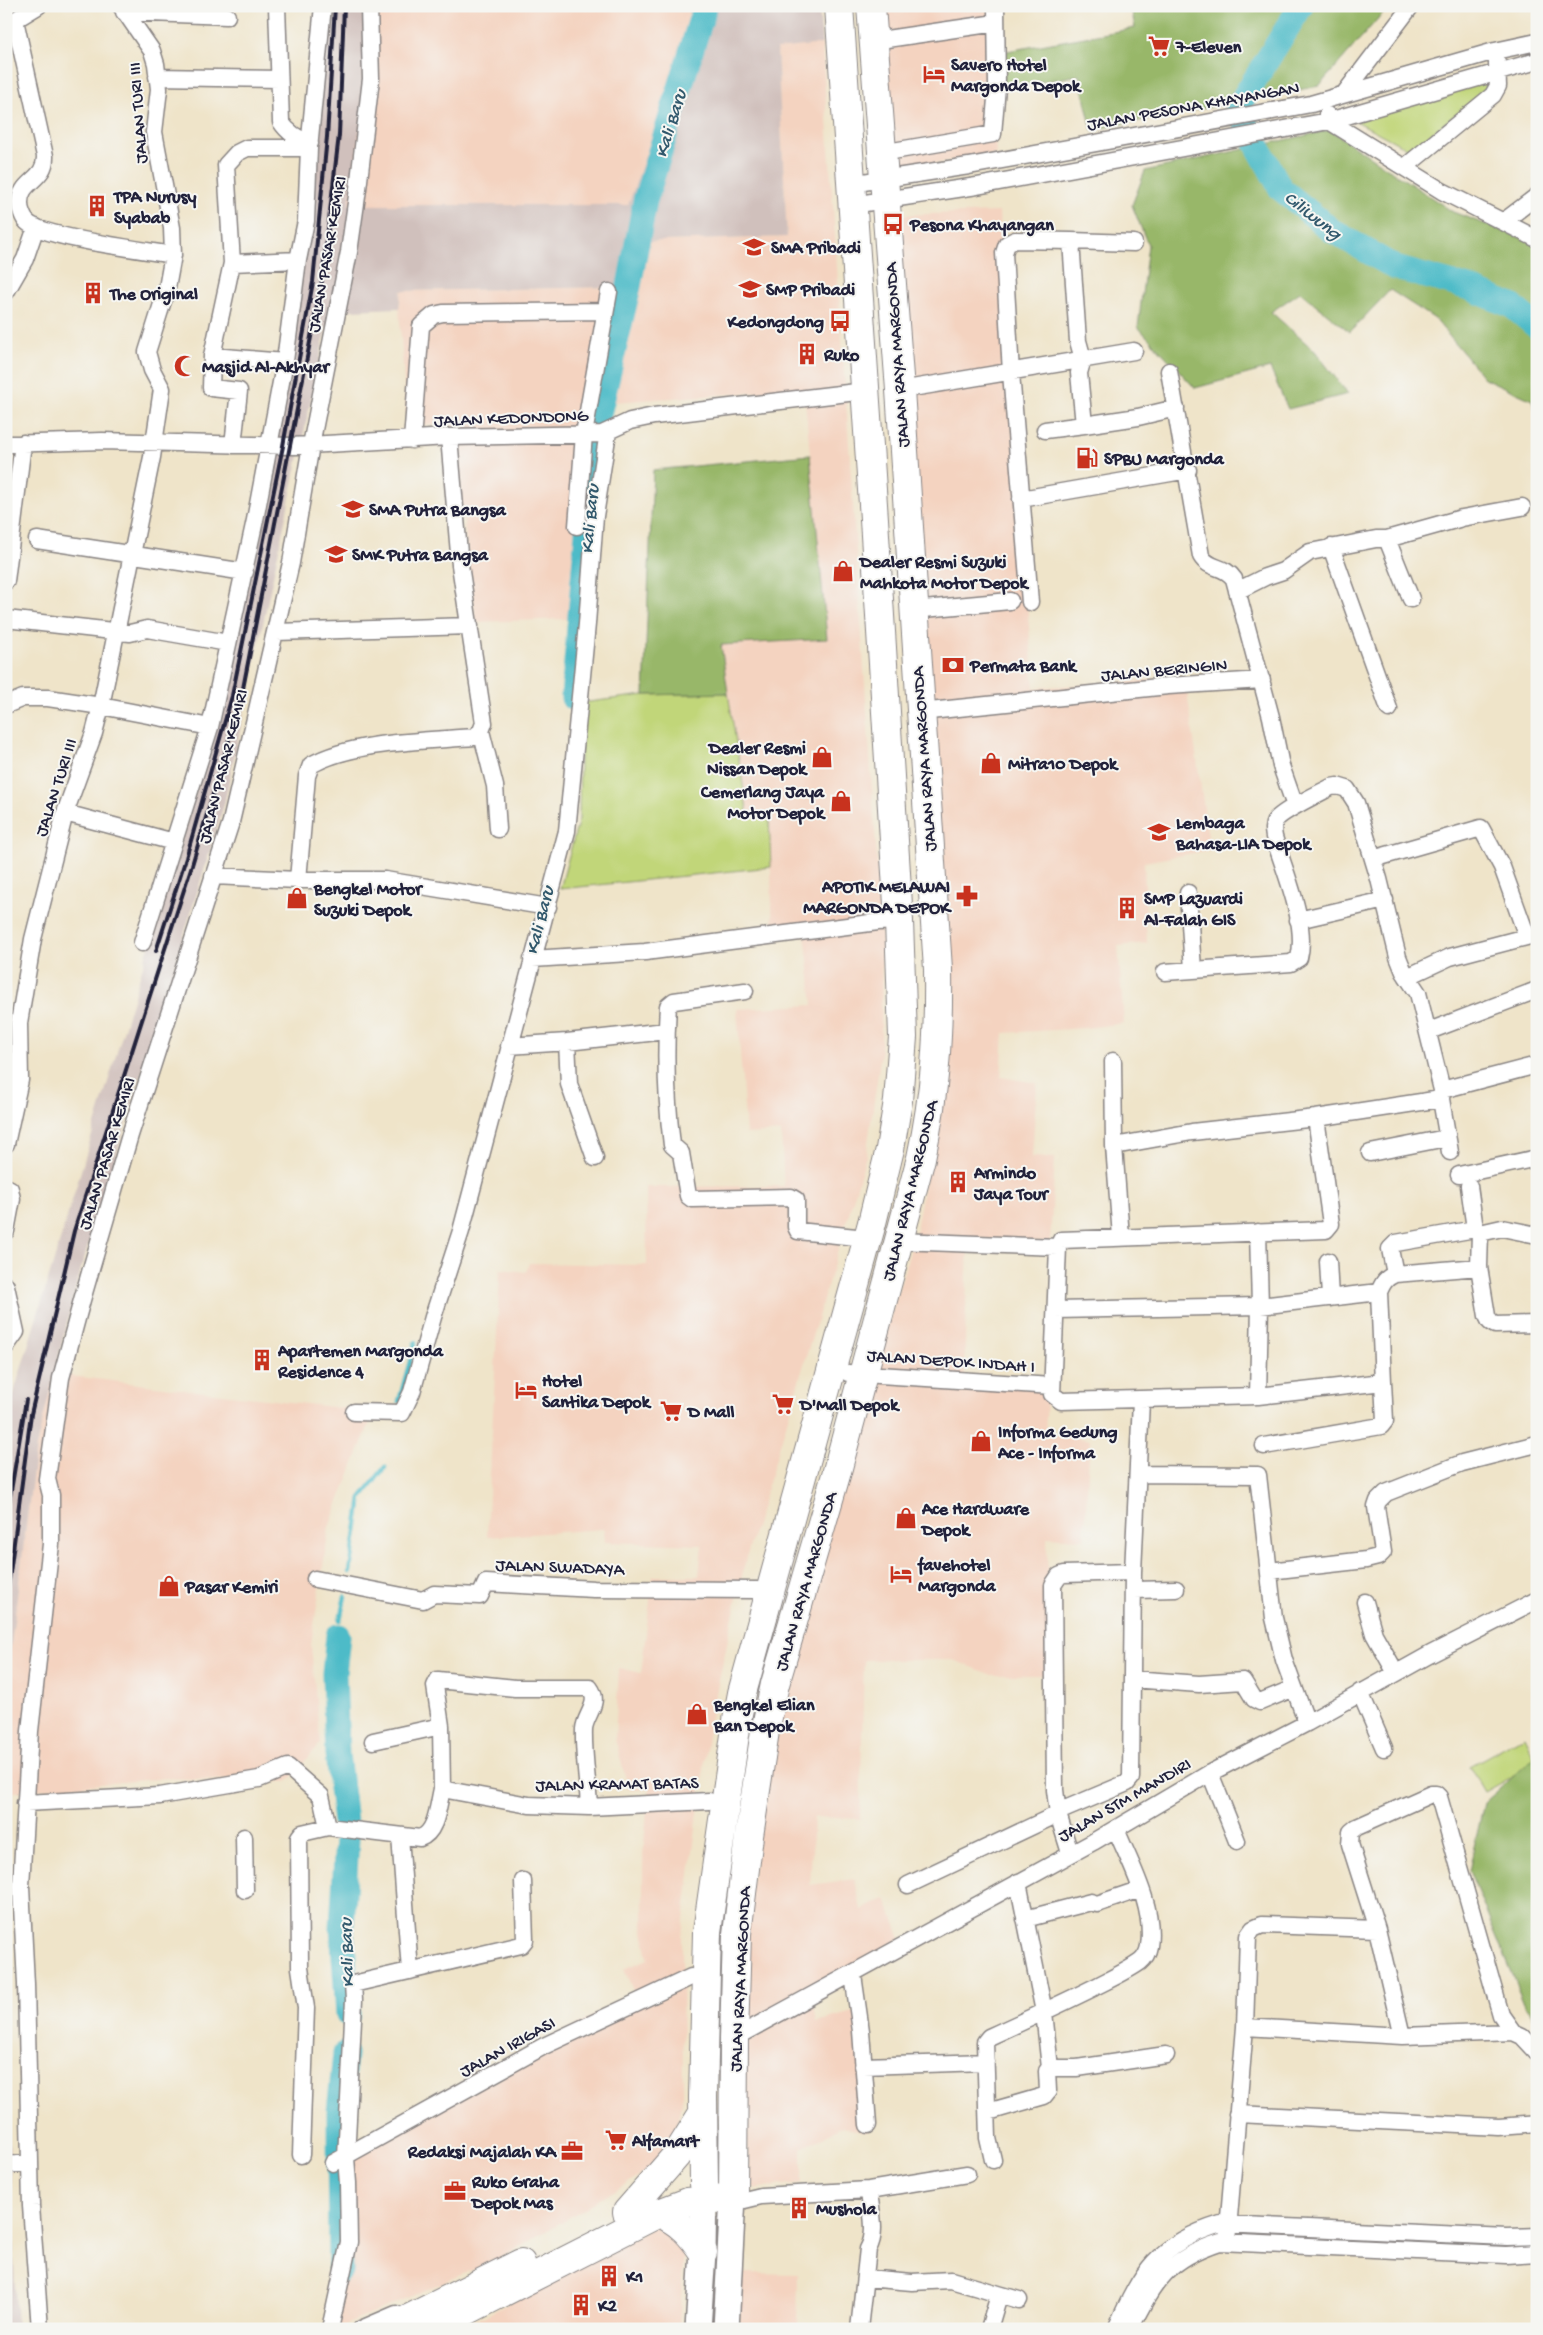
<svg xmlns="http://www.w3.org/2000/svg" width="1543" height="2335" viewBox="0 0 1543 2335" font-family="'Gochi Hand',sans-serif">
  <rect width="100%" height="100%" fill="#f6f6f2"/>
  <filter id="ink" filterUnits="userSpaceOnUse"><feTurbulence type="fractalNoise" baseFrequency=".02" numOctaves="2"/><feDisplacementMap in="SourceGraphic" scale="10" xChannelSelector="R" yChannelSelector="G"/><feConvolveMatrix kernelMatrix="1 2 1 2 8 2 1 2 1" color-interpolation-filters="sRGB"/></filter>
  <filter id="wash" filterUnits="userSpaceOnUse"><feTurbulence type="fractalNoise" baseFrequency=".0096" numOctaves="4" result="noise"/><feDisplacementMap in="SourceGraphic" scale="20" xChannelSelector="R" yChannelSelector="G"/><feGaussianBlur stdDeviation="1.12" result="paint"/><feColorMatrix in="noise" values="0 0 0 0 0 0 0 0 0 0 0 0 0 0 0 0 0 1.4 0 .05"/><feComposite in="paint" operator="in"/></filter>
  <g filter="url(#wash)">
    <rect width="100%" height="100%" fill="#efe4c9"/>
    <path fill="#f4d3c0" d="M367,6H697L628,205H349Z
      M874,6H988L996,154L887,171Z
      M822,44L882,937L881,1053L866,1156L745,1562L710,1721L682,1935L683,2094L675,2134L651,2169L502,2257L336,2329L349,2156L634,1993L624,1969L648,1959L643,1931V1854L649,1789L629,1790L615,1739L619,1668L641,1673L653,1576H699L702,1545L605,1542L604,1529L487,1537L500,1269L526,1272L529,1263L647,1265L646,1187L784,1186L781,1132L746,1134L737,1009L813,1005L805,933L773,937L769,815H748L720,645L827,639L804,389L599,403L568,619L476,622L452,424L407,425L399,308L401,291L616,287L633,242L787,237L777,48Z
      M999,212L1008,368L1034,688L1185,678L1210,850L1144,862L1147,943L1118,946L1124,1023L1087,1028L1004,1033L1001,1077L1037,1083L1032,1157L1055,1158L1050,1242L968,1238L964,1379L1048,1387L1045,1432L1090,1440L1084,1539L1047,1537L1049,1675H992L953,1660H864L860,1819L814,1817L810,1885L855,1879L861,1910L886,1898L901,1939L811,1989L817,2022L860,2010L866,2132L843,2126L802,2148V2183L748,2189L743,1942L772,1736L839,1487L915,1235L935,1125L894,215Z
      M54,1374L374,1412L329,1527L311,1645L320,1744L287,1782L165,1778L6,1793V1684L36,1447Z
      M653,2228L678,2232L684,2250L679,2329H460Z
      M743,2273L798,2274L797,2329H738Z"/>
    <path fill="#d0c0bc" d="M327,6H367L366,83L349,205H628L697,6H819L822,44L777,49L787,237L633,242L616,287L401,291L399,308L330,311L224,805L77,1282L36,1447L6,1684V1419L215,728L274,432Z
      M6,2067L15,2285L17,2329H6Z"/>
    <path fill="#c1d679" stroke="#727c5a" d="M1493,75L1482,94L1410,150L1356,121Z
      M728,693L748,815H769L771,867L560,889L579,819L581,703L644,695Z
      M1524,1736L1537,1763L1485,1792L1470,1766Z"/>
    <path fill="#98b769" stroke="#5d6c52" d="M1131,6H1389L1319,86L1092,130L1079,75L993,91L991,54L1135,28Z
      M1330,130L1453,212L1537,244V414L1532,400L1484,378L1435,319L1390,290L1350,332L1300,292L1271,312L1315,351L1348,394L1288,409L1270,368L1195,388L1138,327L1148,245L1132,205L1145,171Z
      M810,455L827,639L721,645L728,693L644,695L653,470Z
      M1537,1755V2023L1526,2008L1469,1870L1484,1803Z"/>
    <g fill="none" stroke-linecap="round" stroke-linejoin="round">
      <path stroke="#4ebbc8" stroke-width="4.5" d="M399,1401L415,1343
        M350,1572L361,1498L385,1467
        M340,1620L345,1596"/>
      <path stroke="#4ebbc8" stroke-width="25" d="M1301,6L1237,108L1281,189L1331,230L1396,268L1469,288L1512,306L1537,327
        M573,698L596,427L629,286L645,201L705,6
        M338,1636L334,1674L337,1754L347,1839L342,1928L348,2014
        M340,2271L339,2112L345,2054"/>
    </g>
  </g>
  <g filter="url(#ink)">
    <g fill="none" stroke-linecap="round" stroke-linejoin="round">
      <g stroke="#888382" stroke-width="19">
        <path id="street" d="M38,6L15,20L45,156C46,181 19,180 20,204C20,209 23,218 27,222C43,238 145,250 173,255
          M277,6L281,122C288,133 298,139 310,143
          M124,12L227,16
          M873,41L996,23
          M157,77L279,79
          M1344,94L1411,6
          M1327,115L1329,121L1442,191L1537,239
          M881,153L993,134L997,87L996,6
          M1405,167L1493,95L1498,86L1497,63
          M850,184L969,166L1311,104L1495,51L1537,42
          M852,205L977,186L1329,121L1537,61
          M1503,222L1537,196
          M1134,243L1071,241L1078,341L1083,359L1079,373L1084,425L1138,417L1176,408
          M232,263L298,260
          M6,292L25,259L36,227
          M212,356L285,362
          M1169,371L1201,556C1209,570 1225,565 1234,579L1271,717L1281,766L1295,806
          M900,390L1134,351
          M1045,430L1084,425
          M412,440L421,326L434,315L443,313L605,311
          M6,444L102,441L291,446L449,437L602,434L630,421L654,416L865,391
          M233,445L239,391L211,388L212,356L232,263L226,165L237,153L247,148H309
          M1021,499L1188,470
          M577,526L584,434L609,292
          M1387,539L1411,599
          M37,540L245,572
          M1331,547L1389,709
          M6,581L23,443
          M1237,591L1265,577L1283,571L1310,552L1376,539H1387L1462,518L1522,507
          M1030,602L1011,373L1004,253L1007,244L1015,240L1071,241
          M913,610L1010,601
          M6,619L130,633L147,629L228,643
          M276,632L470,626
          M6,705L23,698H48L101,706L210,727
          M920,712L1168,686L1262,680
          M481,731L495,786L498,829
          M65,813L174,842
          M1373,859L1481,828L1502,867L1525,931
          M213,876L298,880H385L548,907
          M298,880L307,776L311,765C353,741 426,741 474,737L481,731L484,723L460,565L449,437
          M1188,893L1193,970
          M1298,920L1385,900
          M142,943L210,727L255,520L285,361L298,260L306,221L309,148L323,6
          M532,959L645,952L878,922L899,921
          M1165,972L1291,963L1299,958C1308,924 1284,870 1274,837C1273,831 1272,827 1275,821C1280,812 1320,793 1331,787L1337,786L1347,789L1356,803L1379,879L1398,957L1404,972L1418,993L1442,1090L1441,1099L1450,1152
          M1407,977L1450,957L1530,936
          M745,991L674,1001L668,1006C665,1053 666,1098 672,1145L681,1153L688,1196L692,1199L791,1197L796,1200V1227L798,1231L856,1237
          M1429,1031L1537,990
          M567,1042L569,1084L595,1158
          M509,1046L567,1042L666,1031
          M1113,1061L1114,1146L1121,1237
          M1442,1090L1537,1065
          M1441,1099L1316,1118L1331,1224L1326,1230L1061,1240L1058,1247L1052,1394L1061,1401L1258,1396L1383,1382L1379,1292C1383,1282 1386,1278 1395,1274L1479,1267
          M6,1144L20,1080L19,1023L33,939L65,813L94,733L101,706L152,457L162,389L152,370L147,352L167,288L173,255L172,228L154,132L159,89L156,64L152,51L121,6
          M1114,1146L1192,1132L1316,1118
          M1370,1153L1446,1138
          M1459,1175L1537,1158
          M6,1187L10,1189L12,1199L6,1231
          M1258,1232L1260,1306L1258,1396
          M1537,1235L1502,1228L1480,1233L1479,1267L1487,1316L1490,1322L1495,1325L1537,1324
          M898,1241L1058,1247
          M1328,1261L1330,1298
          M1395,1274L1390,1249L1396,1243L1475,1229L1469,1186
          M6,1286L16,1332L6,1346
          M1056,1310L1260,1306L1379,1292
          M848,1373L1052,1386
          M354,1412L402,1413L412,1392L433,1317L461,1231L567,831L587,624L595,516L608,432
          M1264,1446L1381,1426L1385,1421L1383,1382
          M1138,1474L1258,1475L1274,1618L1284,1660L1307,1723
          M1269,1571L1366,1560L1378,1557L1383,1552L1376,1507L1378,1501L1386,1493L1462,1463L1537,1444
          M315,1579L423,1600L434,1594L480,1596L486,1583L594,1589L757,1590
          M1134,1590L1176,1589
          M1365,1602L1374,1634L1396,1673
          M1132,1679L1199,1684L1243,1681L1254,1699L1260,1702L1294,1688
          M1360,1692L1384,1748
          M373,1741L441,1726
          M1210,1773L1237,1841
          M442,1789L441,1726L435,1686L438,1680L515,1688H590C601,1703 585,1715 584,1729C583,1754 588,1782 589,1807
          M25,1803L160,1796L259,1779L288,1767L321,1796L328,1827L420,1838C437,1832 438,1805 442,1789L529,1805L589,1807L709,1801
          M1058,1812L1127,1783L1131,1778L1133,1572L1141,1401
          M400,1836L410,1971
          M244,1837L245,1890
          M1070,1853L1058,1814L1055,1790L1053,1585L1059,1576L1064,1574L1133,1572
          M1018,1882L1044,2012L1050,2068
          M908,1885L1058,1814
          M1025,1919L1091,1902L1097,1904L1141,1889
          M1377,1929L1402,2036
          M853,1975L861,2031L868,2125
          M1245,2027L1402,2036L1513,2032
          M734,2038L1093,1842L1210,1773L1307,1723L1429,1655L1537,1600
          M863,2066L986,2062
          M988,2112L1044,2096L1048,2091L1047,2071L1050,2068H1077L1166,2055
          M1237,2114L1499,2127L1537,2124
          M301,2155L306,2008L300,1968L299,1837L302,1833L328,1827
          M993,2160L988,2138L985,2042L989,2037C1024,2021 1059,2005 1093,1988C1108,1980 1126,1972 1140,1962C1145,1958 1148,1952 1149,1946C1155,1906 1130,1864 1116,1829
          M333,2163L544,2046L691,1977
          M6,2165L30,2163
          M732,2203L761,2196L869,2190L967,2174
          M1227,2241L1245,2027L1248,1936L1253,1929L1262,1925L1377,1929L1350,1844L1351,1832L1357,1827L1431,1794H1436L1439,1797L1501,2015L1513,2032L1522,2036L1537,2052
          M866,2278L912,2282L951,2280L1019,2300
          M40,2329L31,2206L26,1984L21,1886L30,1731L51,1544V1495L47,1479L61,1378L82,1300L130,1135L231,822L291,563L311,445L349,252L358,189L371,79L369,6
          M330,2329L349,2242L348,2183L346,2158L354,2000L353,1984L521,1945L525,1940L523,1881
          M361,2329L396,2314
          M859,2329L868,2249C878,2232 870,2209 869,2190
          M989,2329L999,2295
          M1116,2329C1141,2272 1158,2243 1221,2224L1507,2237L1537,2236
          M1130,2329C1154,2281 1168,2259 1220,2242L1506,2255L1537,2253"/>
      </g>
      <g stroke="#888382" stroke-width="28">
        <path id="primary" d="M698,2329L703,2252L704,2184
          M726,2329L733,2197"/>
      </g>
      <g stroke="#888382" stroke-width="30">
        <path id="highway" d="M704,2184L703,2097L707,1932L738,1714L742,1693L872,1223L890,1149L898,1101L903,1037L899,921L874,519L839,6
          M627,2212L676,2156L703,2113
          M659,2213C680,2222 691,2234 703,2252
          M388,2329L521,2263
          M431,2329L659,2213L688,2202L733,2197L734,2038L737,1934L749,1836L765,1731L775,1684L836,1475L921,1158C935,1093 939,1035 938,969L900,390L871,6"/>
      </g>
      <use href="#street" stroke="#fff" stroke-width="16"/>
      <use href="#primary" stroke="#fff" stroke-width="25"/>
      <use href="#highway" stroke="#fff" stroke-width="28"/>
      <path stroke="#22223b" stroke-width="4" d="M156,951L186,858L232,696L283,446L313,282L327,137L335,6
        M6,1521L26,1400
        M6,1603L31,1414L74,1231L192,865L241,699L322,280L339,135L344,6
        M6,2322L7,2329"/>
    </g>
  </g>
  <defs>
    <g id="supermarket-bare" transform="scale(1.725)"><path d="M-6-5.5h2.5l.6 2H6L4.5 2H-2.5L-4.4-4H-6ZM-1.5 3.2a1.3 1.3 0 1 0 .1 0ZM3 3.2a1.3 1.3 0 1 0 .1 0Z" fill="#c8321e" stroke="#f6f6f2" stroke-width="2.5" paint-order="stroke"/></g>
    <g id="hotel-bare" transform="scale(1.725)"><path d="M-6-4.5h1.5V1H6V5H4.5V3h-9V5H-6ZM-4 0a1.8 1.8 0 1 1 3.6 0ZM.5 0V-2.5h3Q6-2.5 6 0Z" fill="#c8321e" stroke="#f6f6f2" stroke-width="2.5" paint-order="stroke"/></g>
    <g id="building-bare" transform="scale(1.725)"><path d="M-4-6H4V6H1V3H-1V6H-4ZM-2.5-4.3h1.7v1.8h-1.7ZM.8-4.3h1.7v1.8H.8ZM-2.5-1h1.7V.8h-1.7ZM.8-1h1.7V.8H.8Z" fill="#c8321e" stroke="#f6f6f2" stroke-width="2.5" paint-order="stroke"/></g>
    <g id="bus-bare" transform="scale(1.725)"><path d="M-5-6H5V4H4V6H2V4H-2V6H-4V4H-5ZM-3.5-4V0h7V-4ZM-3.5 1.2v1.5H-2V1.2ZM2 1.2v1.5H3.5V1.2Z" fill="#c8321e" stroke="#f6f6f2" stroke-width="2.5" paint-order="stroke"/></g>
    <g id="school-bare" transform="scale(1.725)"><path d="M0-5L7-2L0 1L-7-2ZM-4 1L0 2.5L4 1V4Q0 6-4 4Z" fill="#c8321e" stroke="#f6f6f2" stroke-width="2.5" paint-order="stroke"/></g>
    <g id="mosque-bare" transform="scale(1.725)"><path d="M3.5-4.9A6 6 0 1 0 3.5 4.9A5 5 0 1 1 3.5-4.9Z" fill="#c8321e" stroke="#f6f6f2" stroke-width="2.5" paint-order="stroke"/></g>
    <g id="fuel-bare" transform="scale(1.725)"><path d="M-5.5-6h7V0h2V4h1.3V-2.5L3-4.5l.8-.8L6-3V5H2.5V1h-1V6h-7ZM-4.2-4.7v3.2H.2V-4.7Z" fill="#c8321e" stroke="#f6f6f2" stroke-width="2.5" paint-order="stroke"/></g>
    <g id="shop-bare" transform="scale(1.725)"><path d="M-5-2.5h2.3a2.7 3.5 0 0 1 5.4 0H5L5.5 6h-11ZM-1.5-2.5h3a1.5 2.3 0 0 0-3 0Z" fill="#c8321e" stroke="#f6f6f2" stroke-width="2.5" paint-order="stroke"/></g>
    <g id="bank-bare" transform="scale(1.725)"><path d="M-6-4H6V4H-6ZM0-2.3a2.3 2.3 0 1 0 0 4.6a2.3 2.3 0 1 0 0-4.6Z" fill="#c8321e" stroke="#f6f6f2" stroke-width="2.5" paint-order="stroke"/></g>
    <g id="pharmacy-bare" transform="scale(1.725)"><path d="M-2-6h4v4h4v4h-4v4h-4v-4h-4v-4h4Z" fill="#c8321e" stroke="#f6f6f2" stroke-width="2.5" paint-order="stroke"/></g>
    <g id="office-bare" transform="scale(1.725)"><path d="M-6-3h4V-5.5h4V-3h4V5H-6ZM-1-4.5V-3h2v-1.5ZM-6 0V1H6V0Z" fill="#c8321e" stroke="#f6f6f2" stroke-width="2.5" paint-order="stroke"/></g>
  </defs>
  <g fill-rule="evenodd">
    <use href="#supermarket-bare" x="1159" y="46"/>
    <use href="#hotel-bare" x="934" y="74"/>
    <use href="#building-bare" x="97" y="206"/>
    <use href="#bus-bare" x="893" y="224"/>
    <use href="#school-bare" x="754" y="247"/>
    <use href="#school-bare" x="750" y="289"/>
    <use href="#building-bare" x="93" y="293"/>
    <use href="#bus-bare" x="840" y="321"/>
    <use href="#building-bare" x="807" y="354"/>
    <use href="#mosque-bare" x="185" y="366"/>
    <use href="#fuel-bare" x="1087" y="458"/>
    <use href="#school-bare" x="353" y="509"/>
    <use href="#school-bare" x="336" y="554"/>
    <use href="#shop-bare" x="843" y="571"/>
    <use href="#bank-bare" x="953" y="665"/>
    <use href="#shop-bare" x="822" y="757"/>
    <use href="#shop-bare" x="991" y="763"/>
    <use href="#shop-bare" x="841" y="801"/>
    <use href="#school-bare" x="1159" y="832"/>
    <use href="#pharmacy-bare" x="967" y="896"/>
    <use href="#shop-bare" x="297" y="898"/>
    <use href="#building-bare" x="1127" y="908"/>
    <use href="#building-bare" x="958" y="1182"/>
    <use href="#building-bare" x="262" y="1360"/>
    <use href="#hotel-bare" x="526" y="1390"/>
    <use href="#supermarket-bare" x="783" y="1404"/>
    <use href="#supermarket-bare" x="671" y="1411"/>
    <use href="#shop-bare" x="981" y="1441"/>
    <use href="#shop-bare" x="906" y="1518"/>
    <use href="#hotel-bare" x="901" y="1574"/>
    <use href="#shop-bare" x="169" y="1586"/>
    <use href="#shop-bare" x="697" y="1714"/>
    <use href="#supermarket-bare" x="616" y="2140"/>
    <use href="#office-bare" x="572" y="2151"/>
    <use href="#office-bare" x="455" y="2191"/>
    <use href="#building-bare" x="799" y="2208"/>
    <use href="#building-bare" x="609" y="2276"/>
    <use href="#building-bare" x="581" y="2305"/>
  </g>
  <g text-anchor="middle" stroke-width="4" stroke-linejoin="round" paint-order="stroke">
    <g font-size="18" font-weight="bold" fill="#22223b" stroke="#f6f6f2" text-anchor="start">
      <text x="1176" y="52">7-Eleven</text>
      <text x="951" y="70">Savero Hotel<tspan x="951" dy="21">Margonda Depok</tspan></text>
      <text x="114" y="202">TPA Nurusy<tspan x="114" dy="21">Syabab</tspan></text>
      <text x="910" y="230">Pesona Khayangan</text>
      <text x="771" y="253">SMA Pribadi</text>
      <text x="766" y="295">SMP Pribadi</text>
      <text x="110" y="299">The Original</text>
      <text x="824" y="327" text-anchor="end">Kedongdong</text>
      <text x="824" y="360">Ruko</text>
      <text x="202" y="372">Masjid Al-Akhyar</text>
      <text x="1104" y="464">SPBU Margonda</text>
      <text x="369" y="515">SMA Putra Bangsa</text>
      <text x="352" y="560">SMK Putra Bangsa</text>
      <text x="860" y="567">Dealer Resmi Suzuki<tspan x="860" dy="21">Mahkota Motor Depok</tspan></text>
      <text x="970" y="671">Permata Bank</text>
      <text x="806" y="753" text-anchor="end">Dealer Resmi<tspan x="806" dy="21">Nissan Depok</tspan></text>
      <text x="1008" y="769">Mitra10 Depok</text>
      <text x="824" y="797" text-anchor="end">Cemerlang Jaya<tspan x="824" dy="21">Motor Depok</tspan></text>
      <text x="1176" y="828">Lembaga<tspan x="1176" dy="21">Bahasa-LIA Depok</tspan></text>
      <text x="950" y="892" text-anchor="end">APOTIK MELAWAI<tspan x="950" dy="21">MARGONDA DEPOK</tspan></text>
      <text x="314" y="894">Bengkel Motor<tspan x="314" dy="21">Suzuki Depok</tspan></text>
      <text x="1144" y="904">SMP Lazuardi<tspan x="1144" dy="21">Al-Falah GIS</tspan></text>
      <text x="974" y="1178">Armindo<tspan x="974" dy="21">Jaya Tour</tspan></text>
      <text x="278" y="1356">Apartemen Margonda<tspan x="278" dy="21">Residence 4</tspan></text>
      <text x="542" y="1386">Hotel<tspan x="542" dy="21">Santika Depok</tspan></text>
      <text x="800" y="1410">D'Mall Depok</text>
      <text x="688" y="1417">D Mall</text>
      <text x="998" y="1437">Informa Gedung<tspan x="998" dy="21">Ace - Informa</tspan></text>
      <text x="922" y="1514">Ace Hardware<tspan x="922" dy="21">Depok</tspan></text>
      <text x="918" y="1570">favehotel<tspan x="918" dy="21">Margonda</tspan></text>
      <text x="185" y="1592">Pasar Kemiri</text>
      <text x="714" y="1710">Bengkel Elian<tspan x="714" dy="21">Ban Depok</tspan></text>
      <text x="632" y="2146">Alfamart</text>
      <text x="556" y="2157" text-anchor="end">Redaksi Majalah KA</text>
      <text x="472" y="2187">Ruko Graha<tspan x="472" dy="21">Depok Mas</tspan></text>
      <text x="816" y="2214">Mushola</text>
      <text x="626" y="2282">K1</text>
      <text x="598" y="2311">K2</text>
    </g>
    <g font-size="18" fill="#22223b" stroke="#f6f6f2">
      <text transform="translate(1193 105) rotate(-10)" y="6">JALAN PESONA KHAYANGAN</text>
      <text transform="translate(137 113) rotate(-94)" y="6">JALAN TURI III</text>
      <text transform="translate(326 254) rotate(-80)" y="6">JALAN PASAR KEMIRI</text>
      <text transform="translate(896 355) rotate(-94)" y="6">JALAN RAYA MARGONDA</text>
      <text transform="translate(511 417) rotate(-2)" y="6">JALAN KEDONDONG</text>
      <text transform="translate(1164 669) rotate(-5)" y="6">JALAN BERINGIN</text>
      <text transform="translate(923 759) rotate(-94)" y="6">JALAN RAYA MARGONDA</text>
      <text transform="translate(222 766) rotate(-76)" y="6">JALAN PASAR KEMIRI</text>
      <text transform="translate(55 787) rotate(-72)" y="6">JALAN TURI III</text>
      <text transform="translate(106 1153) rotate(-73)" y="6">JALAN PASAR KEMIRI</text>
      <text transform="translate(909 1190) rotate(-76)" y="6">JALAN RAYA MARGONDA</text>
      <text transform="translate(951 1360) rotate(4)" y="6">JALAN DEPOK INDAH I</text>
      <text transform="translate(560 1566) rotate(2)" y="6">JALAN SWADAYA</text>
      <text transform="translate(805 1581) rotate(-74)" y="6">JALAN RAYA MARGONDA</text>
      <text transform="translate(617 1783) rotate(-1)" y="6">JALAN KRAMAT BATAS</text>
      <text transform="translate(1124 1799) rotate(-30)" y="6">JALAN STM MANDIRI</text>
      <text transform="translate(739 1979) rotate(-87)" y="6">JALAN RAYA MARGONDA</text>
      <text transform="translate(507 2046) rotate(-29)" y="6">JALAN IRIGASI</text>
    </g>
    <g font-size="19" font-style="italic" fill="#31586c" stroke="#f6f6f2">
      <text transform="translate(669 123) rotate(-73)" y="7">Kali Baru</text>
      <text transform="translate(1314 214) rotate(38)" y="7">Ciliwung</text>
      <text transform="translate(588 519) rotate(-85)" y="7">Kali Baru</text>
      <text transform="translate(538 920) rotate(-76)" y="7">Kali Baru</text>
      <text transform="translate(345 1953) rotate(-92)" y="7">Kali Baru</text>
    </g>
  </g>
  <rect width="1543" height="2335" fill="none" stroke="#f6f6f2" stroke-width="25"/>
</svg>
